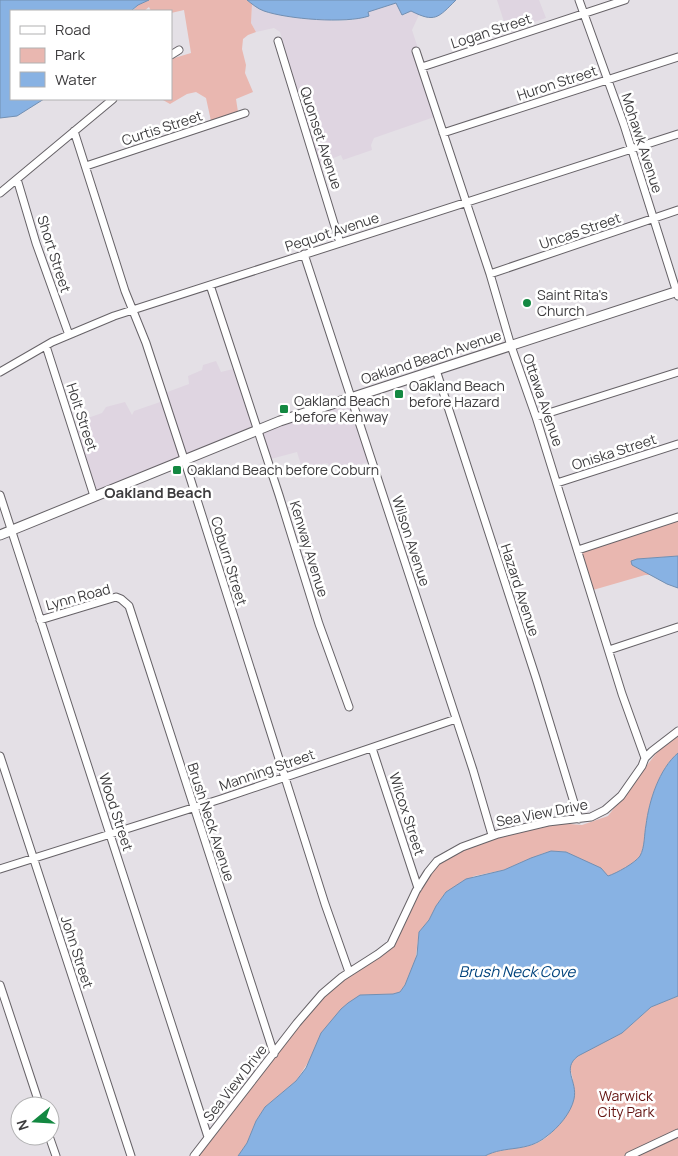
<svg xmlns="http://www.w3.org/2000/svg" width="678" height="1156" viewBox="0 0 678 1156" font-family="Manrope,sans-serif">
  <rect width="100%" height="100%" fill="#e4e0e6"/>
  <path fill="#dfd5e1" d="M497,0H539L546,18L507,31Z
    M396,3L404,15L411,11L419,15L412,30L440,115L374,138L371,145L372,150L343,160L341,155L312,167L300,101L280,32L274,28L256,32L251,23L252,4L263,11L277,14L337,21L354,20L368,12Z
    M216,361L221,372L237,368L256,428L350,398L371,461L343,470L331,467L327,463L311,466L305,471V480L298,468L301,465L297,452L267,460L256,431L94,495L73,430L86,425L88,418L102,413L106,407L125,402L132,415L134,411L163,401L162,394L189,384L188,376L202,370L203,365Z"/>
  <path fill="#e9b7b0" d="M149,0H247L252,4L251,23L256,32L248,35L243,39L242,49L246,65L245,73L253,92L236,99L238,112L211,121L206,98L196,92L187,94L170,104L163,100L171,99V59L191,53L184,10L171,13V11H151L149,7L144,11H133L138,5Z
    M678,521V556L637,559L632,565L650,575H645L593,590L581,549L583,548Z
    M678,736V753C659,769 649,801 646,825C644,835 645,847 640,856C635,864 617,873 608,876L566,852L560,851L544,853L504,870L474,876L446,892L436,906L429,920L419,932L415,963L405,985L400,992L393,994L360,995L309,1061L296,1081L265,1107L256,1121L247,1143L238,1156H193L328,986L391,943L425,875L458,849L546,822L582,825L608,816L658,751L666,744Z
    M678,996V1156H485C505,1145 527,1153 547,1137C560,1126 566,1115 570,1098C571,1093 573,1088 573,1083C573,1069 564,1067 578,1056L629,1027L651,1007Z"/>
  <path fill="#88b2e3" stroke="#728fb2" d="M0,0H149L138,5L131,11H11V99H44L17,116L0,118Z
    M247,0H456C438,18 435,23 411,11L402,15L396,3L368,12L369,16C346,24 287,19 264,11C258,9 252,4 247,0Z
    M678,556V588L667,584L632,565L631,561L637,559Z
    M678,753V996L651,1007L622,1033L578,1056C561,1069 578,1081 574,1099C571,1113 558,1128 547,1136C527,1153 505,1145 485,1156H238L247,1143L256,1121L265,1107L296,1081L306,1068L321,1033L341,1009L348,1003L360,995L393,994L400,992L405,985L417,955L419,932L429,920L436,906L446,892L466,879L504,870L531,858L551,851L566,852L601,868L608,876C617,873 635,863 640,856C645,847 644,835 646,825C649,801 659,769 678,753Z"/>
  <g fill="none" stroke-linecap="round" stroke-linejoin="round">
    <g stroke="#666267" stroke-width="9">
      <path id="street" d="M579,0L624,125L678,296
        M278,41L340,243
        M416,51L490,274L511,346L536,417L622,694L645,758
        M171,55L179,50
        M422,67L625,0
        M74,131L125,291L146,343L186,465L325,904L349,972
        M443,133L678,57
        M86,166L245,113
        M17,179L36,243L69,335
        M0,193L113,99
        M304,254L473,770L492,835
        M490,274L678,210
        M210,285L279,495L319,624L349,707
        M46,346L94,496
        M436,370L536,678L579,819
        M0,372L52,342L114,316L678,134
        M536,417L678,372
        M557,483L678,444
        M0,495L208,1137
        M578,550L678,517
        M40,620L116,597L121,599L129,606L274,1054
        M609,650L678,627
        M372,748L418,888
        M0,756L131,1156
        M0,869L221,799L456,719
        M0,985L40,1106
        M49,1136L56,1156
        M194,1156L297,1023L322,994L342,977L378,954L391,944L416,891L428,872L437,861L462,847L498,834L548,822L591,817L605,810L621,796L642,766L645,758L652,751L678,731
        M629,1156L678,1133"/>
    </g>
    <g stroke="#666267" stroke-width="11">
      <path id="secondary" d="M0,535L280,421L678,291"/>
    </g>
    <use href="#street" stroke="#fff" stroke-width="7"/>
    <use href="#secondary" stroke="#fff" stroke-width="9"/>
  </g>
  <g fill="#138841" stroke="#fff" stroke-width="2">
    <circle cx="527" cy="303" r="5"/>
    <rect x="394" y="389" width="10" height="10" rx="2.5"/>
    <rect x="279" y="404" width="10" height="10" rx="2.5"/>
    <rect x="172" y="465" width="10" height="10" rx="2.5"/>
  </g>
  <g text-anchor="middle" stroke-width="5" stroke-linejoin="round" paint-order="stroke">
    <g font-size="14" fill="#3d3c3e" stroke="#fff">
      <text transform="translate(491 31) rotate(-18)" y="5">Logan Street</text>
      <text transform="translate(557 83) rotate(-18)" y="5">Huron Street</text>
      <text transform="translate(162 128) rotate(-18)" y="5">Curtis Street</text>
      <text transform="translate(321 138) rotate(72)" y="5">Quonset Avenue</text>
      <text transform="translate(642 143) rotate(72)" y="5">Mohawk Avenue</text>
      <text transform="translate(580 231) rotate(-19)" y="5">Uncas Street</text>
      <text transform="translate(332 232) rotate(-18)" y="5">Pequot Avenue</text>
      <text transform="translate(54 254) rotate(72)" y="5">Short Street</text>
      <text transform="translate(431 357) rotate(-18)" y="5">Oakland Beach Avenue</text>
      <text transform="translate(543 400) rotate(71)" y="5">Ottawa Avenue</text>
      <text transform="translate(82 417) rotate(72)" y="5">Holt Street</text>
      <text transform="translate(614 452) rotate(-18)" y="5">Oniska Street</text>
      <text transform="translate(411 541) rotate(72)" y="5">Wilson Avenue</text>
      <text transform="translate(309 549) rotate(73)" y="5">Kenway Avenue</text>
      <text transform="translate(229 561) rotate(73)" y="5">Coburn Street</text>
      <text transform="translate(520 590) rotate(72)" y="5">Hazard Avenue</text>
      <text transform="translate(78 597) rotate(-15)" y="5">Lynn Road</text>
      <text transform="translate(267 770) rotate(-19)" y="5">Manning Street</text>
      <text transform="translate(116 812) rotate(72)" y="5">Wood Street</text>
      <text transform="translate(542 813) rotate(-11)" y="5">Sea View Drive</text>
      <text transform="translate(407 814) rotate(72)" y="5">Wilcox Street</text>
      <text transform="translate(211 822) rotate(72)" y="5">Brush Neck Avenue</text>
      <text transform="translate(77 952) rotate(72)" y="5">John Street</text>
      <text transform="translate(235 1083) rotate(-52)" y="5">Sea View Drive</text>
    </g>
    <g font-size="14" fill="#3d3c3e" stroke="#fff" text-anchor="start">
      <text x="537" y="300">Saint Rita's<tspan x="537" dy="16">Church</tspan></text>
      <text x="409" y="391">Oakland Beach<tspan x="409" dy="16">before Hazard</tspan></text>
      <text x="294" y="406">Oakland Beach<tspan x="294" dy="16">before Kenway</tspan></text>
      <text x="187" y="475">Oakland Beach before Coburn</text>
    </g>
    <g font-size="14" fill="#631310" stroke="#fff">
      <text x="626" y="1101">Warwick<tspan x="626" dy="16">City Park</tspan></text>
    </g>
    <g font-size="15" font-weight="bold" fill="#3d3c3e" stroke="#fff">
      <text x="158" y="498">Oakland Beach</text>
    </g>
    <g font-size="15" font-style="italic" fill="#01437d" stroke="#fff">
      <text x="517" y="977">Brush Neck Cove</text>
    </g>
  </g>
  <rect x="10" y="10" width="162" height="90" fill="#ffffff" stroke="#b1b1b2"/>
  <rect x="20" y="26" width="25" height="8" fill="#ffffff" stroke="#b1b1b2"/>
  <text x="55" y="35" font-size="15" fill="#3d3c3e">Road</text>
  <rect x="20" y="48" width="25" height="15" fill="#e9b7b0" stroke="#b1b1b2"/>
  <text x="55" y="60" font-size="15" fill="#3d3c3e">Park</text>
  <rect x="20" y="72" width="25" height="15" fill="#88b2e3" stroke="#b1b1b2"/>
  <text x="55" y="85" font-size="15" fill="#3d3c3e">Water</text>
  <g transform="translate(35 1121) rotate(252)"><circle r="24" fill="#ffffff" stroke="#b1b1b2"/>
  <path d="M0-4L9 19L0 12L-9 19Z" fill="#138841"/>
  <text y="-8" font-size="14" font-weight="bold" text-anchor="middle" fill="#3d3c3e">N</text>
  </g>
</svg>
